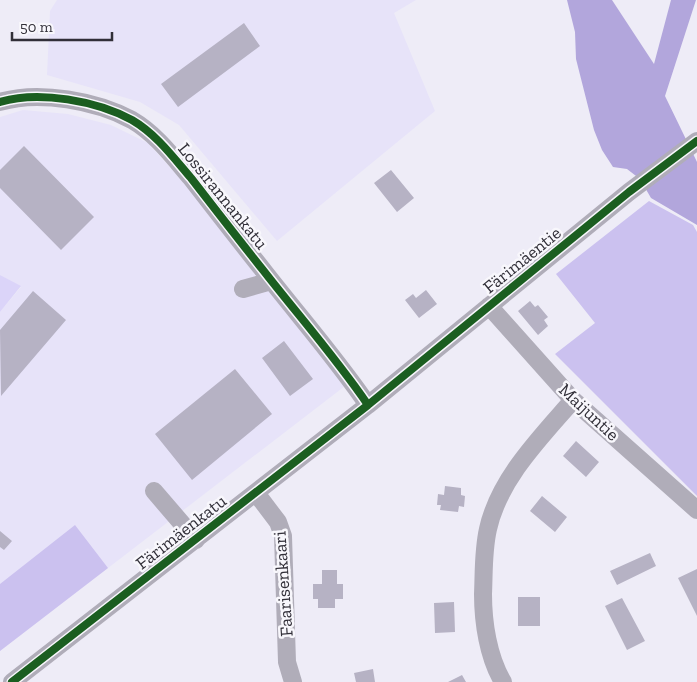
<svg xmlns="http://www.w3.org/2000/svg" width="697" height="682" viewBox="0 0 697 682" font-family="'Zilla Slab',serif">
  <rect width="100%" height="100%" fill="#eeecf7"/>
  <path fill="#e7e3f9" d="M57,0H416L394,13L435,111L277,241L179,125L140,102L47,75L50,11Z
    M23,110L68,114L111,125L148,143L186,185L345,386L0,651V312L21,287L0,275V117Z"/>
  <path fill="#dbd4f9" d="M0,275L21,286L0,312Z"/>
  <path fill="#cbc1ef" d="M649,201L693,225L697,232V496L555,354L595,323L556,274Z
    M75,525L108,568L0,651V584Z"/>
  <path fill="#b2a6dc" d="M567,0H612L654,64L671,0H696L665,96L697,162V225L651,198L640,179L627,169L613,167L602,150L594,130L576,59L575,32Z"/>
  <path fill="#b6b2c4" d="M244,23L260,46L178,107L161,84Z
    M24,146L94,217L61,250L0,188V170Z
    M391,170L414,198L397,212L374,183Z
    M426,290L437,304L419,318L405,300L413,294L416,298Z
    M33,291L66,320L1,396L0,330Z
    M530,301L535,307L538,305L548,317L544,320L548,326L538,335L518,311Z
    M284,341L313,379L290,396L262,358Z
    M235,369L272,414L192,480L155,434Z
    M576,441L599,462L586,477L563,456Z
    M445,486L461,488V495L465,496L464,507L459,506L458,512L440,510L441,505H437L438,494L444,495Z
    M542,496L567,517L555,532L530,511Z
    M0,531L12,541L4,550L0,547Z
    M650,553L656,566L617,585L610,571Z
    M697,569V616L678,578Z
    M322,570H337V584H343V599H335V608H318V599H313V584H322Z
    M518,597H540V626H518Z
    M622,598L645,641L627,650L605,606Z
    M454,602L455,632L435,633L434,603Z
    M373,669L375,682H356L354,673Z
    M462,675L466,682H448Z"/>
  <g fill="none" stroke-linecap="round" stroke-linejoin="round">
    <path stroke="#b0adb9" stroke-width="18" d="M0,102C39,90 97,101 132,120C156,134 173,157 191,178C215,209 239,240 263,270C298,315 336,358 368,405
      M243,289L271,281
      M489,306L573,400L697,510
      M154,491L196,540
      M256,493L278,522L283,536L287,662L293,682
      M12,682L368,405L629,192L697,141
      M503,682C488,657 483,622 483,594C484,572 483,551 488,529C499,479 540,438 573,400"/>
    <g stroke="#f8f7fc" stroke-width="11">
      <path id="cycleway" d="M0,102C39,90 97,101 132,120C156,134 173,157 191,178C215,209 239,240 263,270C298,315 336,358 368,405
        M12,682L368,405L629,192L697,141"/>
    </g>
    <use href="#cycleway" stroke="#1b5e20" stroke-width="8"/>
  </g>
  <g text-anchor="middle" stroke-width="5" stroke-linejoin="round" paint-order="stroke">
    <g font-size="18" fill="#312f38" stroke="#f8f7fc">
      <text transform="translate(223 196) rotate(51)" y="6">Lossirannankatu</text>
      <text transform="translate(522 260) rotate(-39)" y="6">Färimäentie</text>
      <text transform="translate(589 412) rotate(43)" y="6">Maijuntie</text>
      <text transform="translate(181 532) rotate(-38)" y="6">Färimäenkatu</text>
      <text transform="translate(283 584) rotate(-94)" y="6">Faarisenkaari</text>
    </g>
  </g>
  <path d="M12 32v8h100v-8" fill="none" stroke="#312f38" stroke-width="2.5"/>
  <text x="20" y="32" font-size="15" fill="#312f38" stroke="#f8f7fc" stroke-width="4" paint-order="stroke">50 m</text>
</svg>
